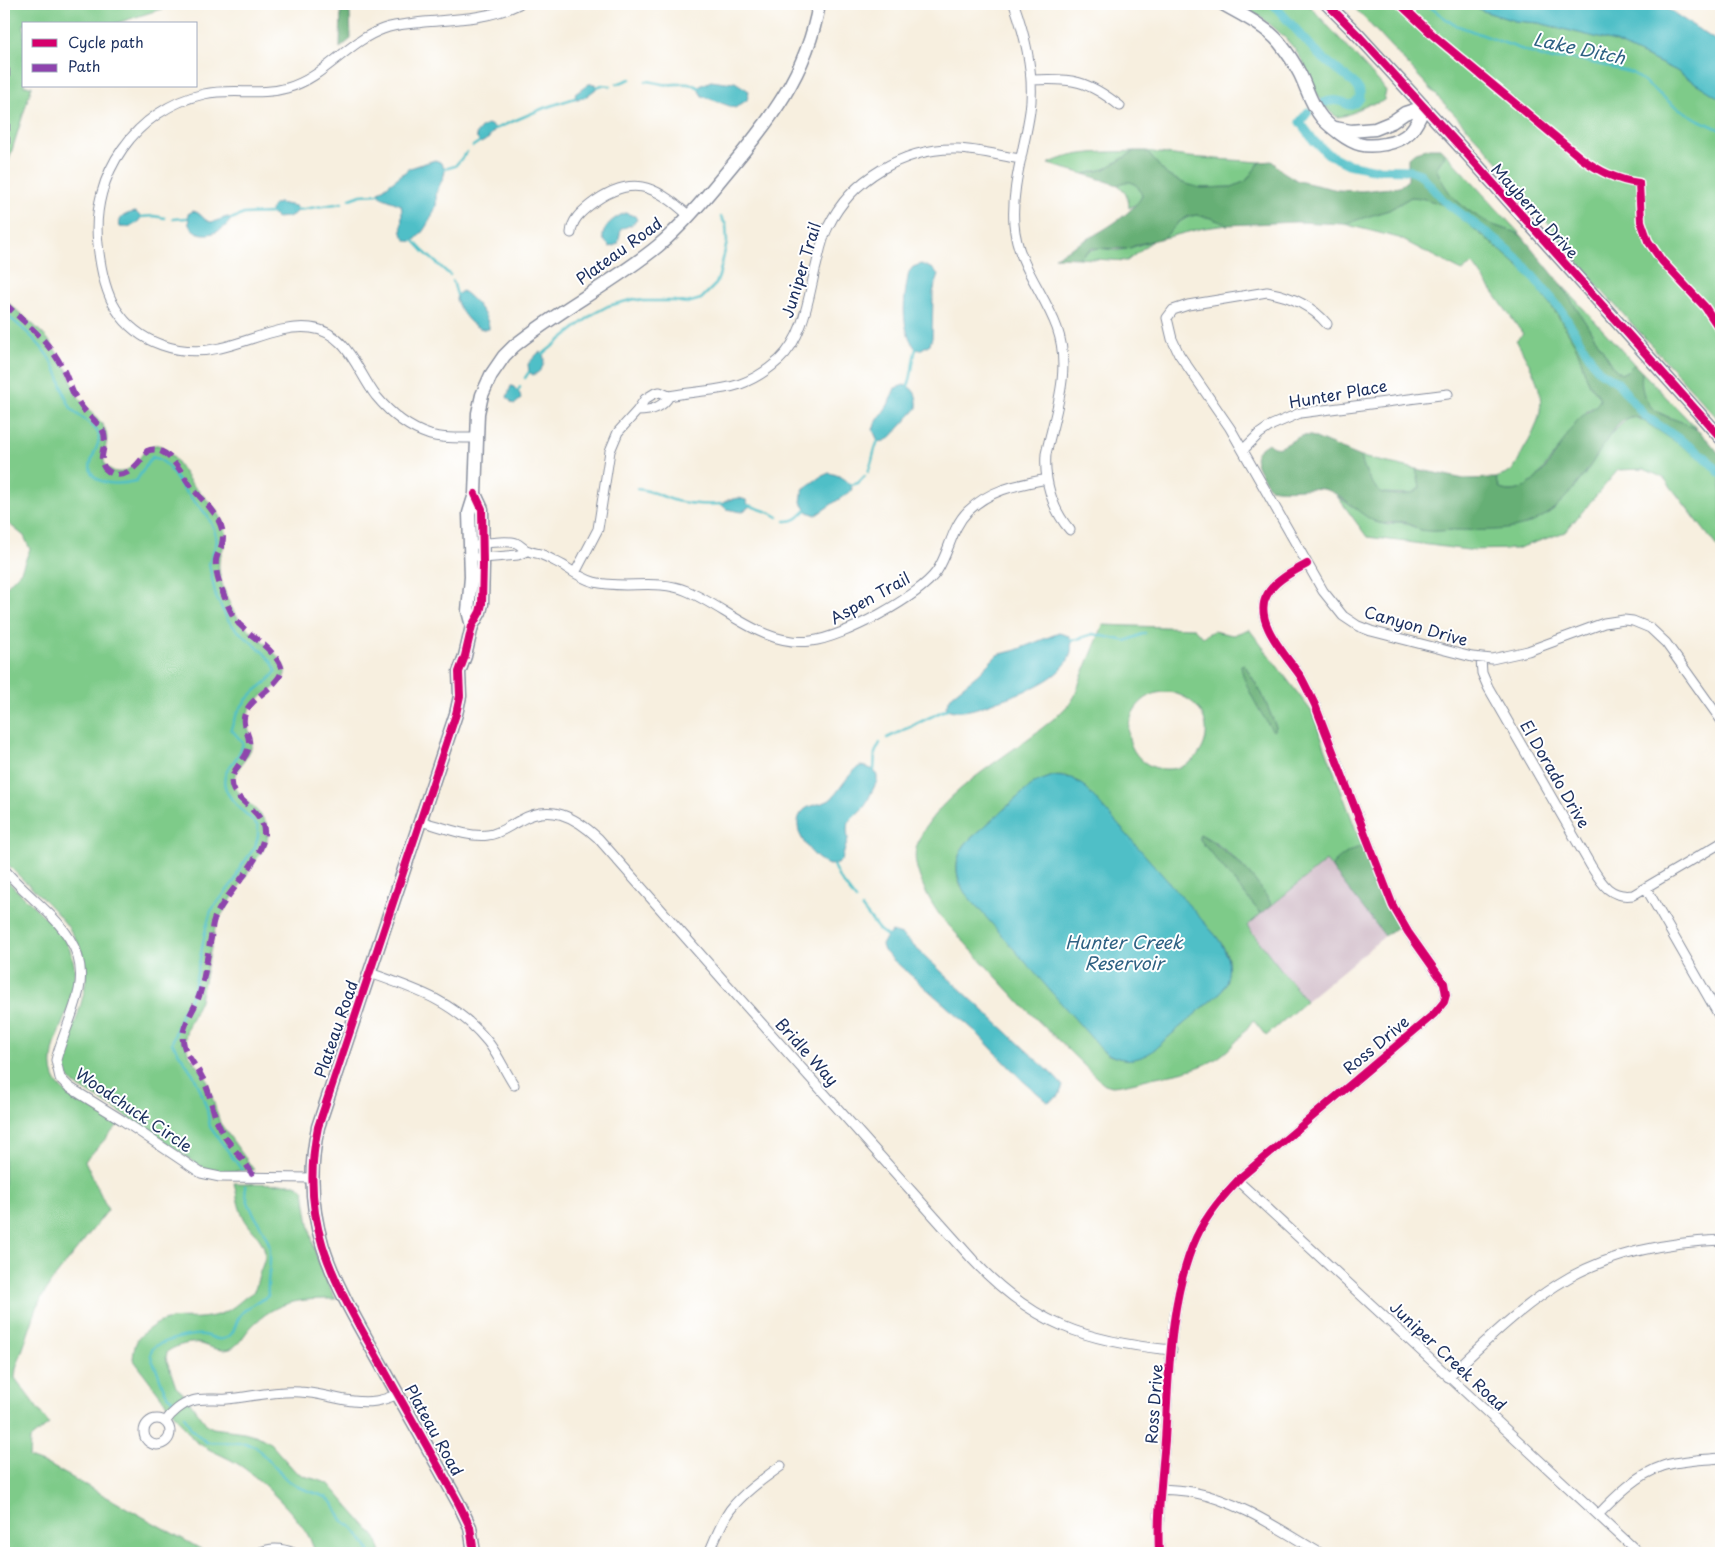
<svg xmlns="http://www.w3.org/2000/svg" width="1725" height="1557" viewBox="0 0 1725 1557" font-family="'Playpen Sans',sans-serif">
  <rect width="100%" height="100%" fill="#fff"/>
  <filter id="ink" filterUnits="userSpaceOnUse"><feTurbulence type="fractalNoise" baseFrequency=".02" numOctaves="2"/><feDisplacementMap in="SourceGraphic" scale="10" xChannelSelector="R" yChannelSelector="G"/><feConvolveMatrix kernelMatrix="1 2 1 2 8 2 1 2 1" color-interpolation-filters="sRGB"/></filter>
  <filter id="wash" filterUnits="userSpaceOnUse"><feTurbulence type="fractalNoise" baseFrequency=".0096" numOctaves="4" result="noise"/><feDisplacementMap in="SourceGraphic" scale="20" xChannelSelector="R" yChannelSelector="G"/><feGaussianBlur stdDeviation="1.12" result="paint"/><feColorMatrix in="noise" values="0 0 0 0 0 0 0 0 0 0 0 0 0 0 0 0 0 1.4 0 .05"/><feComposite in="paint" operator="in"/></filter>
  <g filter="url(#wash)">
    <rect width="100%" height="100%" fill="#f7efdf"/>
    <path fill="#d1bdc9" d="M1326,861L1385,936L1306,1001L1246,926Z"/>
    <path fill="#7ecb89" stroke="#4c7d74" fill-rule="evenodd" d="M4,4H177L114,24H24V86H32L8,163L4,169Z
      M1238,4H1308L1381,84L1386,91L1384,100C1376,106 1371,102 1364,106C1354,112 1349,116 1337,117C1318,105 1314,85 1305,66C1291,38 1265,18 1238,4Z
      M1351,4H1469L1483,11L1515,21L1539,23L1615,42L1675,70L1721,99V422L1585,272L1531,201L1484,146Z
      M1135,151L1105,169L1084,174L1048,164C1075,150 1105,153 1135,151Z
      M1146,151L1188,157L1260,162L1246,181L1232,187L1200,188L1183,183L1167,175Z
      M1444,152L1522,236C1512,230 1503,229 1493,225C1475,216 1455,203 1445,186C1441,180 1439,174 1436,168L1444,157Z
      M1125,181C1135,182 1139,186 1142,196L1138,203L1129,208C1129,198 1125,191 1118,185Z
      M1411,197C1425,198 1439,202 1450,209C1473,228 1496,246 1517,265C1539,286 1556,313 1572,338C1580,352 1582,367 1588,381C1591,389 1598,392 1600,400L1598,404L1587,411L1538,476C1528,487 1516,495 1500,489L1496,478C1500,476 1506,475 1510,472C1516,467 1520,456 1524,449C1553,403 1540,383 1516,340L1523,334L1473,264L1462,271L1399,238L1344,224L1351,221L1389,210Z
      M1197,215L1211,218L1228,225L1204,228L1164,238C1173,227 1182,217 1197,215Z
      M1152,241L1127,261L1078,258C1099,240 1106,254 1126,249C1135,247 1143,243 1152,241Z
      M1560,283L1634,364L1627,371L1621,374L1615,369Z
      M4,299C18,312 34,324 47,338C54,347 60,358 66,368C71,377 73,387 78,396C85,409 99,416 105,429C111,441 99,458 106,466C109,469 113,471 116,472C141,476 144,427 169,452C178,461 184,474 192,484C204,498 225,513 226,534C226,544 221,552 219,561C217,574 227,601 234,612C244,630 281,651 285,670C287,684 263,693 255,702C236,725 254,728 252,745C249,758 235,769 234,779C233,807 294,814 255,861L216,924L200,1000L187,1029L185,1038L188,1053L206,1077L220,1123L254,1170C237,1171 219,1174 203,1168L111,1106L75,1085L64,1073L62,1064L63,1055C71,1033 81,1010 85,986C93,936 42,900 11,868L4,859V589L21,571L30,549L24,536L4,520Z
      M1642,372L1697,429C1668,414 1635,414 1642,372Z
      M1629,417H1634L1644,421L1706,462L1721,479V552L1664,478L1644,469L1618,470L1565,532L1516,549L1468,550L1367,537L1337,496L1375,522L1388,525L1397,522L1406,523L1420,530L1434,531L1526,525L1544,516L1554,509L1573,489L1585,474L1608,437Z
      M1361,457L1416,469L1420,487L1412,494L1382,493C1370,483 1365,473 1361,457Z
      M1103,625L1194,628L1202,637L1213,631L1233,635L1249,629L1312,712L1362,846C1350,850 1339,858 1331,867L1326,861L1272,905C1254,876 1230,849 1200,834L1199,838L1205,846L1261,914L1247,926L1306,1001L1266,1036L1253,1020C1224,1061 1209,1067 1161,1076C1144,1079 1129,1085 1112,1086L1105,1084L1097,1078L1024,1007L942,918C930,903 911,867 916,849C931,790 1031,747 1071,702C1076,696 1078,686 1081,678C1089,660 1096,643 1103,625ZM1244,664L1262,694L1276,727L1274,730L1257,703ZM1169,692C1225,703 1213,771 1165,769C1152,769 1141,762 1134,751C1121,730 1132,702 1154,694C1159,692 1164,692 1169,692ZM1053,776H1065L1079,782L1216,936C1231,955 1232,969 1222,991L1151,1052C1137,1061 1122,1061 1107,1054L961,887C954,870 956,854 968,841L1034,783Z
      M4,877C20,896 63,928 70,950C74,961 76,972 75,984C72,1014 35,1061 61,1088C70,1097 83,1101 93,1108C102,1113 111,1119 119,1124L85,1161L108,1210L52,1281L39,1302L16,1369L15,1378L49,1424L30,1439L29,1458L51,1466L208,1553H4Z
      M234,1183L296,1184L304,1190C309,1229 315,1265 336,1299C301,1299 277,1300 251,1327C244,1334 240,1345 230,1349C218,1353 207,1344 196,1343C187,1342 173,1347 167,1352L166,1358L176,1387L184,1394L207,1425L213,1428L244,1432L258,1436L270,1443L295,1471L304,1476L328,1483L376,1538L381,1553H314C316,1531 259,1478 241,1466C225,1455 207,1451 193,1439L133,1359C135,1342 136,1338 150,1328C171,1313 186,1321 208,1317C222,1315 232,1309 242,1300C255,1289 254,1296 258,1278C260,1270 266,1260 265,1252C263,1238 248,1228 243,1216C238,1207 237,1194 234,1183Z"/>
    <path fill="#66af75" stroke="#406f6a" d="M341,4H347L350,14L351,39L340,48Z
      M1429,148H1440L1444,152V157L1436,168C1439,174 1441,180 1445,186C1455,203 1475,216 1493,225C1503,229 1512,230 1522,236L1560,283L1615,369L1621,374L1627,371L1634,364L1642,372C1641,381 1641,386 1644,395C1653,420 1678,416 1697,430C1706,437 1714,447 1721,456V479L1706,462L1644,421C1640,419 1635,415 1630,417C1615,422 1602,448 1594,460C1579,483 1559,510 1533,522C1507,533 1479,530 1451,530C1441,531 1431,532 1421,530C1415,528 1410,523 1404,522C1392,520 1387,527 1374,521C1358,514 1341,492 1323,489C1306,487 1288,492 1270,488C1265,480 1252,463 1256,454C1258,449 1264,446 1268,443C1279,455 1290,439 1302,436C1305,435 1308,436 1311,436L1361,457C1365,473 1370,483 1382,493C1393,495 1413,498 1420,487L1416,469L1464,479L1496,478L1500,489C1535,503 1560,442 1577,421C1584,413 1595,409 1600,400C1598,392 1592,389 1588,381C1582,367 1580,352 1572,339C1557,313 1539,286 1517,265C1496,246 1472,228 1450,209L1441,204L1421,198L1411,197L1389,210L1344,224L1296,222L1228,225L1211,218L1197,215L1189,216L1179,222L1164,238L1139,244L1127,249L1092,248L1078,258L1055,257C1080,242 1128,221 1142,196C1138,183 1130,178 1118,185L1084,174L1105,169L1135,151H1146L1167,175L1183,183L1200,188L1232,187L1246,181L1260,162L1272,161L1282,171L1298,181L1338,190L1361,191L1399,187L1408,180V158L1415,152Z
      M1244,664L1262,694L1276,727L1273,731C1263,718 1241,680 1241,665Z
      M1200,834C1230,852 1254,875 1272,905L1261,914L1205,846L1199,838Z
      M1362,846L1387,905L1398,926L1385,936L1331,867C1339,857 1350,850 1362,846Z"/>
    <path fill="#50bfc7" stroke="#367792" d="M1469,4H1660L1721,44V99L1675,70L1615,42L1539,23L1515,21L1483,11Z
      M711,81L725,83L735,82L749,91L747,100L735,108L702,96L699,91L700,86Z
      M589,84H595L596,89L584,98L576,99L575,94Z
      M488,124L494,127L495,129L488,139L481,143L477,139L476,134L481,128Z
      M435,160L440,162L445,169C445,177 440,183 437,191C435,196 437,201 436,206C433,215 416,251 405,239C398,232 404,215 401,205L381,197L379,192L410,168Z
      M279,203L295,206L297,207V212L289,217L276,218L271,212C271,206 274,204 279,203Z
      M193,211C201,212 203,221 211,222C216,222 222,218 228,217L231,219C223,234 199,241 189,225L188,214Z
      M136,212L141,217C138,225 128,228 120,227C117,216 128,213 136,212Z
      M625,213L635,216L637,220L631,225L621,229L618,244L610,247L603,239C602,226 614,218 625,213Z
      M921,264L933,269L938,274L933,293L932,338L930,344L920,350L916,349C899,328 904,296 909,272L913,267Z
      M462,291C473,297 490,318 489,329C474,332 460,312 456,299L457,295Z
      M539,352L543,354C546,363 542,372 533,375L529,372L528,364Z
      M904,385C915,388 918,397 917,408L890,438L882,442L878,441L873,430L875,424L888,405L895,388Z
      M511,386H513L520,394L521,399L515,404L512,403L507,397Z
      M829,473C839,475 848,479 852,488L851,491L816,515L808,512L801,502L803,489L820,477Z
      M739,498L746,500L749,507L742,512L726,509L721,504L728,500Z
      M1059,633L1069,636C1084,672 1024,692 1000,700C985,705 963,716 947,709L946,706L952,695L977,675L997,655L1016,650Z
      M860,766L866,767L874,770L877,776V781L865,806L849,822L847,829L848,839L842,859L837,864L829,865C812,859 786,826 804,810C812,803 825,805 832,798C842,787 847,775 860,766Z
      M1053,776L1072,778L1085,787L1216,936C1229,953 1233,971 1222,991L1151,1052C1135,1063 1117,1061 1102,1050L965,893C954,875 954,857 968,841L1034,783Z
      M892,932L902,935L1053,1075L1063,1086L1059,1096L1048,1102L1022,1080L975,1031L891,958L884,951L882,945L887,936Z"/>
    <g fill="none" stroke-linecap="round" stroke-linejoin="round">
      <path stroke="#50bfc7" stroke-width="2.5" d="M1426,4L1453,24L1537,55L1552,60L1565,58L1581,60L1633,73L1673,105L1699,120L1721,130
        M646,81C652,81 656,83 662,84C674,86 689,80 699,88
        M617,84L630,79
        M597,87L602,85L611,86
        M495,129L544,108L575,98
        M473,146L479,142
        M445,169L455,166L467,152
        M350,199L361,195L379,194
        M298,210L342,203
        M141,217L154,216L165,218
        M173,219L187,218
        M231,219L244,214L272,213
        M414,241L423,251L450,275
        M453,281L457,295
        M4,313C25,330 45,346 57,372C62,384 64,397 71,408C78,417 91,422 97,431C106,445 80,464 95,477C105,486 124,484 136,481L152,457L159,459L167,465L184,490L207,515L214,529L217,541L209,564L216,597L228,620L236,629L263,652L272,662L276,671C271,680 263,684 255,691C244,701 235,714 231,729L243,743C241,755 233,761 227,771C215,793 246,812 258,826V836L255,847L240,868L235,880L211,911L206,928L194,989L189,1001L182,1012L172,1043L193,1074L200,1089L207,1109L210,1127L242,1170
        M543,354L593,314L608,306L634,299L643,301H674L687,303L701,299L716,284L719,276L727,242L726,225L721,217
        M525,378L529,372
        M908,386C913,374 912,361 916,349
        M518,391L520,387
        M868,472C873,462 873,451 878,441
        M851,485L858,483L865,476
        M637,489C653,490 661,497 676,501C690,504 706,505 721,504
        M748,505L771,513L778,517
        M785,521C795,522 799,517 806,510
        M1071,641L1093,634L1126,641L1145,633
        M887,738L947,709
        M874,770L875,753L880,743
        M833,865L838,876L856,900
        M862,908L879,930L887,936
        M175,1403C160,1389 163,1382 155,1366C153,1362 150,1357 151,1352C153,1341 194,1334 204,1335C212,1336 218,1342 226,1338C236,1334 235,1320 242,1313C248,1305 260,1302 268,1296C266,1279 273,1261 269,1244C263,1224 245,1208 245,1186
        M184,1416L192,1430L206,1442L245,1443L255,1446L286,1479L298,1487L326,1497L333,1503L342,1520L352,1527L365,1543L370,1553"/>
      <path stroke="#50bfc7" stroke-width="9" d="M1273,4L1319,55L1355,84L1360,91V98L1355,103L1349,105C1340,100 1333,99 1323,103
        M1308,112L1300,122L1314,141L1328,154L1348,164L1372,169L1408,170L1420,174L1444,201L1496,240L1521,262L1561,310L1598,370L1617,382L1645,416L1704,456L1721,474"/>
    </g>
  </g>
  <g filter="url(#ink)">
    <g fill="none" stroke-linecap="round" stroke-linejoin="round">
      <g stroke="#898f9e" stroke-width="11">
        <path id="street" d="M1014,4C1026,38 1035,75 1030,111C1025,147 1011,187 1014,224C1017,264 1044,292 1057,328C1072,370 1055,413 1046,454C1044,480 1052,510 1070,530
          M1032,80C1072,78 1087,80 1120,106
          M571,233C572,220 580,213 590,205C630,174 655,184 689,216
          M1327,324C1312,306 1290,296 1267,292L1188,305L1173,310L1167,318L1172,339L1179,354L1230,428L1323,591L1343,616L1358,626L1371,631L1472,657L1492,659L1528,651L1604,623L1624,620L1633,621L1650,628L1666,643L1721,720
          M637,411C650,411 663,407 669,396
          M476,438C461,438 444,439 430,435C408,428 390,413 376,396C357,371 347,332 311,328C282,324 249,342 220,348C181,357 138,344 116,309C105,291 100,265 98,244C90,175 136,109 204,94C232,88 260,96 287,88C324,78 347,42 383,29C396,24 410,24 424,22C457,19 489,19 519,4
          M1243,450L1259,434L1272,425L1300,413L1448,394
          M479,545L483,543C493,543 507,540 516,543C521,545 524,550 529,551C533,553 537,553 540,554C548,557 556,562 564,566C573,572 583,579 594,582C625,590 656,578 687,591C727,608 764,647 811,641C842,638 919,597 937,571C950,551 951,528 968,511C991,489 1017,485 1047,479
          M479,557L483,558L518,555L527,551
          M575,573L598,529L610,451L618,432L637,411L645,399L655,393L660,392L669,396C715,387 740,395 779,360C803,338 808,301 815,270C819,256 821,240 828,227C851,179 905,147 958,149C979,150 1001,156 1021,159
          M1481,659L1482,673L1488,687L1591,866C1602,884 1610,898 1633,895L1721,843
          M420,821C440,826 468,838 488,835C499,834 509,826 519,821C550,803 574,816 598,838L723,980L973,1260C1033,1324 1086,1342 1172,1350
          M4,869C34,906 91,934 79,990C74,1014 62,1036 56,1060L60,1078L69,1087L122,1120L201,1173L220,1177L312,1178
          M1646,888L1721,1019
          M370,973C416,989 456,1002 488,1042C498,1055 505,1071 514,1085
          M1238,1181L1639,1553
          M1448,1377C1486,1341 1524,1303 1570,1277C1615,1252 1670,1242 1721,1240
          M144 1432a13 13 0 1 1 26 0a13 13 0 1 1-26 0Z
          M165,1422C171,1413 182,1404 192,1401C203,1397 216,1400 227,1399C251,1397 275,1390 300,1392C325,1393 350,1405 376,1401C383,1400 391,1397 398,1394
          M1161,1489C1171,1490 1182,1490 1192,1492C1239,1501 1279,1529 1320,1553
          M1598,1515C1615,1497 1638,1474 1663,1466C1681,1460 1702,1460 1721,1458
          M258,1553C270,1547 282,1548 294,1553
          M709,1553C715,1539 721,1523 730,1510C744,1492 763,1479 781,1466
          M1159,1553C1157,1515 1162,1477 1165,1440C1169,1375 1169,1298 1196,1238C1207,1214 1223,1196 1241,1177L1434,1014L1444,1002L1446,995L1444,983L1408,932L1393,906L1315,705C1310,695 1306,686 1301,677C1287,656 1252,621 1267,595C1275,580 1293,572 1307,564"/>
      </g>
      <g stroke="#898f9e" stroke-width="15">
        <path id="secondary" d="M1223,4C1242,15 1264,25 1279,42C1287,52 1294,62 1300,74C1307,88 1311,105 1322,118C1327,124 1333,128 1339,133C1355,145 1365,148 1385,144C1408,140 1416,128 1424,107
          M1327,4L1357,34L1467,154L1721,438
          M1335,128L1351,131L1375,129L1392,122L1405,113L1424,107
          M472,626L468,611L471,577L469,513L475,494L478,413L482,395L491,375L504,356L514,346C560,309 613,283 658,246C683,225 704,200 725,174C769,121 807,75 819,4
          M474,1553L470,1527L459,1504C434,1458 408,1413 383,1368C337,1286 297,1226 318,1127L456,714L460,696L459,672L465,656L472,626L480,612L482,604L483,564L482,509L475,494"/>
      </g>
      <use href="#street" stroke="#fff" stroke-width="9"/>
      <use href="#secondary" stroke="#fff" stroke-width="12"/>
      <path stroke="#8e44ad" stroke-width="6" stroke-dasharray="12 6" stroke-linecap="butt" d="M4,66L7,70V151L4,161
        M4,303C25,323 47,339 61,365C68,377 71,392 79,403C85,413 95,420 102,429C111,443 93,461 108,471C125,483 140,463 147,451C168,442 183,477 193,489C198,495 203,500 208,505C217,516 226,529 222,544C221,549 217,554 216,560C215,569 218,581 222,590C226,601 231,615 239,624C251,636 276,651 281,667C286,680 255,696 248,708C237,725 251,731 249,745C248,757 237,764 233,775C223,803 275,807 262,844C252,871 227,893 215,917C212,923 212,931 211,938C207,956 205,975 200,993C196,1008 181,1025 183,1041C185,1056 197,1066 203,1079C212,1096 212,1115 222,1132C231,1148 246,1160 254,1178"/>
      <g stroke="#fff" stroke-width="11">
        <path id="cycleway" d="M1327,4L1357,34L1467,154L1721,438
          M1400,4L1434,36L1581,158C1599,171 1616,180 1639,183L1641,221L1648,241L1662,261L1705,307L1721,331
          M474,1553L470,1527L459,1504C434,1458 408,1413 383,1368C337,1286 297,1226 318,1127L456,714L460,696L459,672L465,656L472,626L480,612L482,604L483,564L482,509L475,494
          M1159,1553C1157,1515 1162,1477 1165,1440C1169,1375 1169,1298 1196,1238C1207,1214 1223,1196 1241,1177L1434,1014L1444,1002L1446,995L1444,983L1408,932L1393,906L1315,705C1310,695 1306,686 1301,677C1287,656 1252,621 1267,595C1275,580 1293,572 1307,564"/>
      </g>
      <use href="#cycleway" stroke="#d6006c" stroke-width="8"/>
    </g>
  </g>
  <g text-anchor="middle" stroke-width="4" stroke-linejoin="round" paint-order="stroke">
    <g font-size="16" fill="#1b2f5e" stroke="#fff">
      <text transform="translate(1535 211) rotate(48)" y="6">Mayberry Drive</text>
      <text transform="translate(619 251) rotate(-36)" y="6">Plateau Road</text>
      <text transform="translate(801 270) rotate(-73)" y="6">Juniper Trail</text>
      <text transform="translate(1338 394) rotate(-10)" y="6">Hunter Place</text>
      <text transform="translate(870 598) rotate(-29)" y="6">Aspen Trail</text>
      <text transform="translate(1416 626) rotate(16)" y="6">Canyon Drive</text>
      <text transform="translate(1555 774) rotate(60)" y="6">El Dorado Drive</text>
      <text transform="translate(336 1029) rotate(-71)" y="6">Plateau Road</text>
      <text transform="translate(1376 1045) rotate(-40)" y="6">Ross Drive</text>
      <text transform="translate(807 1052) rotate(48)" y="6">Bridle Way</text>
      <text transform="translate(134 1110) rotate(34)" y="6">Woodchuck Circle</text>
      <text transform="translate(1448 1356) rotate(43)" y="6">Juniper Creek Road</text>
      <text transform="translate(1154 1404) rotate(-86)" y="6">Ross Drive</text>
      <text transform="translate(434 1430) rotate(61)" y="6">Plateau Road</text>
    </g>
    <g font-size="18" font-style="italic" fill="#2e6183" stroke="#fff">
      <text transform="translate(1579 49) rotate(12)" y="6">Lake Ditch</text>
      <text x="1124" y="949">Hunter Creek<tspan x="1124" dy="21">Reservoir</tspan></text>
    </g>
  </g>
  <rect width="1725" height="1557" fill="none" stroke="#fff" stroke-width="20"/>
  <rect x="22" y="22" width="175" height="65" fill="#ffffff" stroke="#a4acbf"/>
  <rect x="32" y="39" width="25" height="8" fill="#d6006c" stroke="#a4acbf"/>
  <text x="68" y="48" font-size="15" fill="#1b2f5e">Cycle path</text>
  <rect x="32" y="64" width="25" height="8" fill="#8e44ad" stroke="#a4acbf"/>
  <text x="68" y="72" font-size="15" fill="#1b2f5e">Path</text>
</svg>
